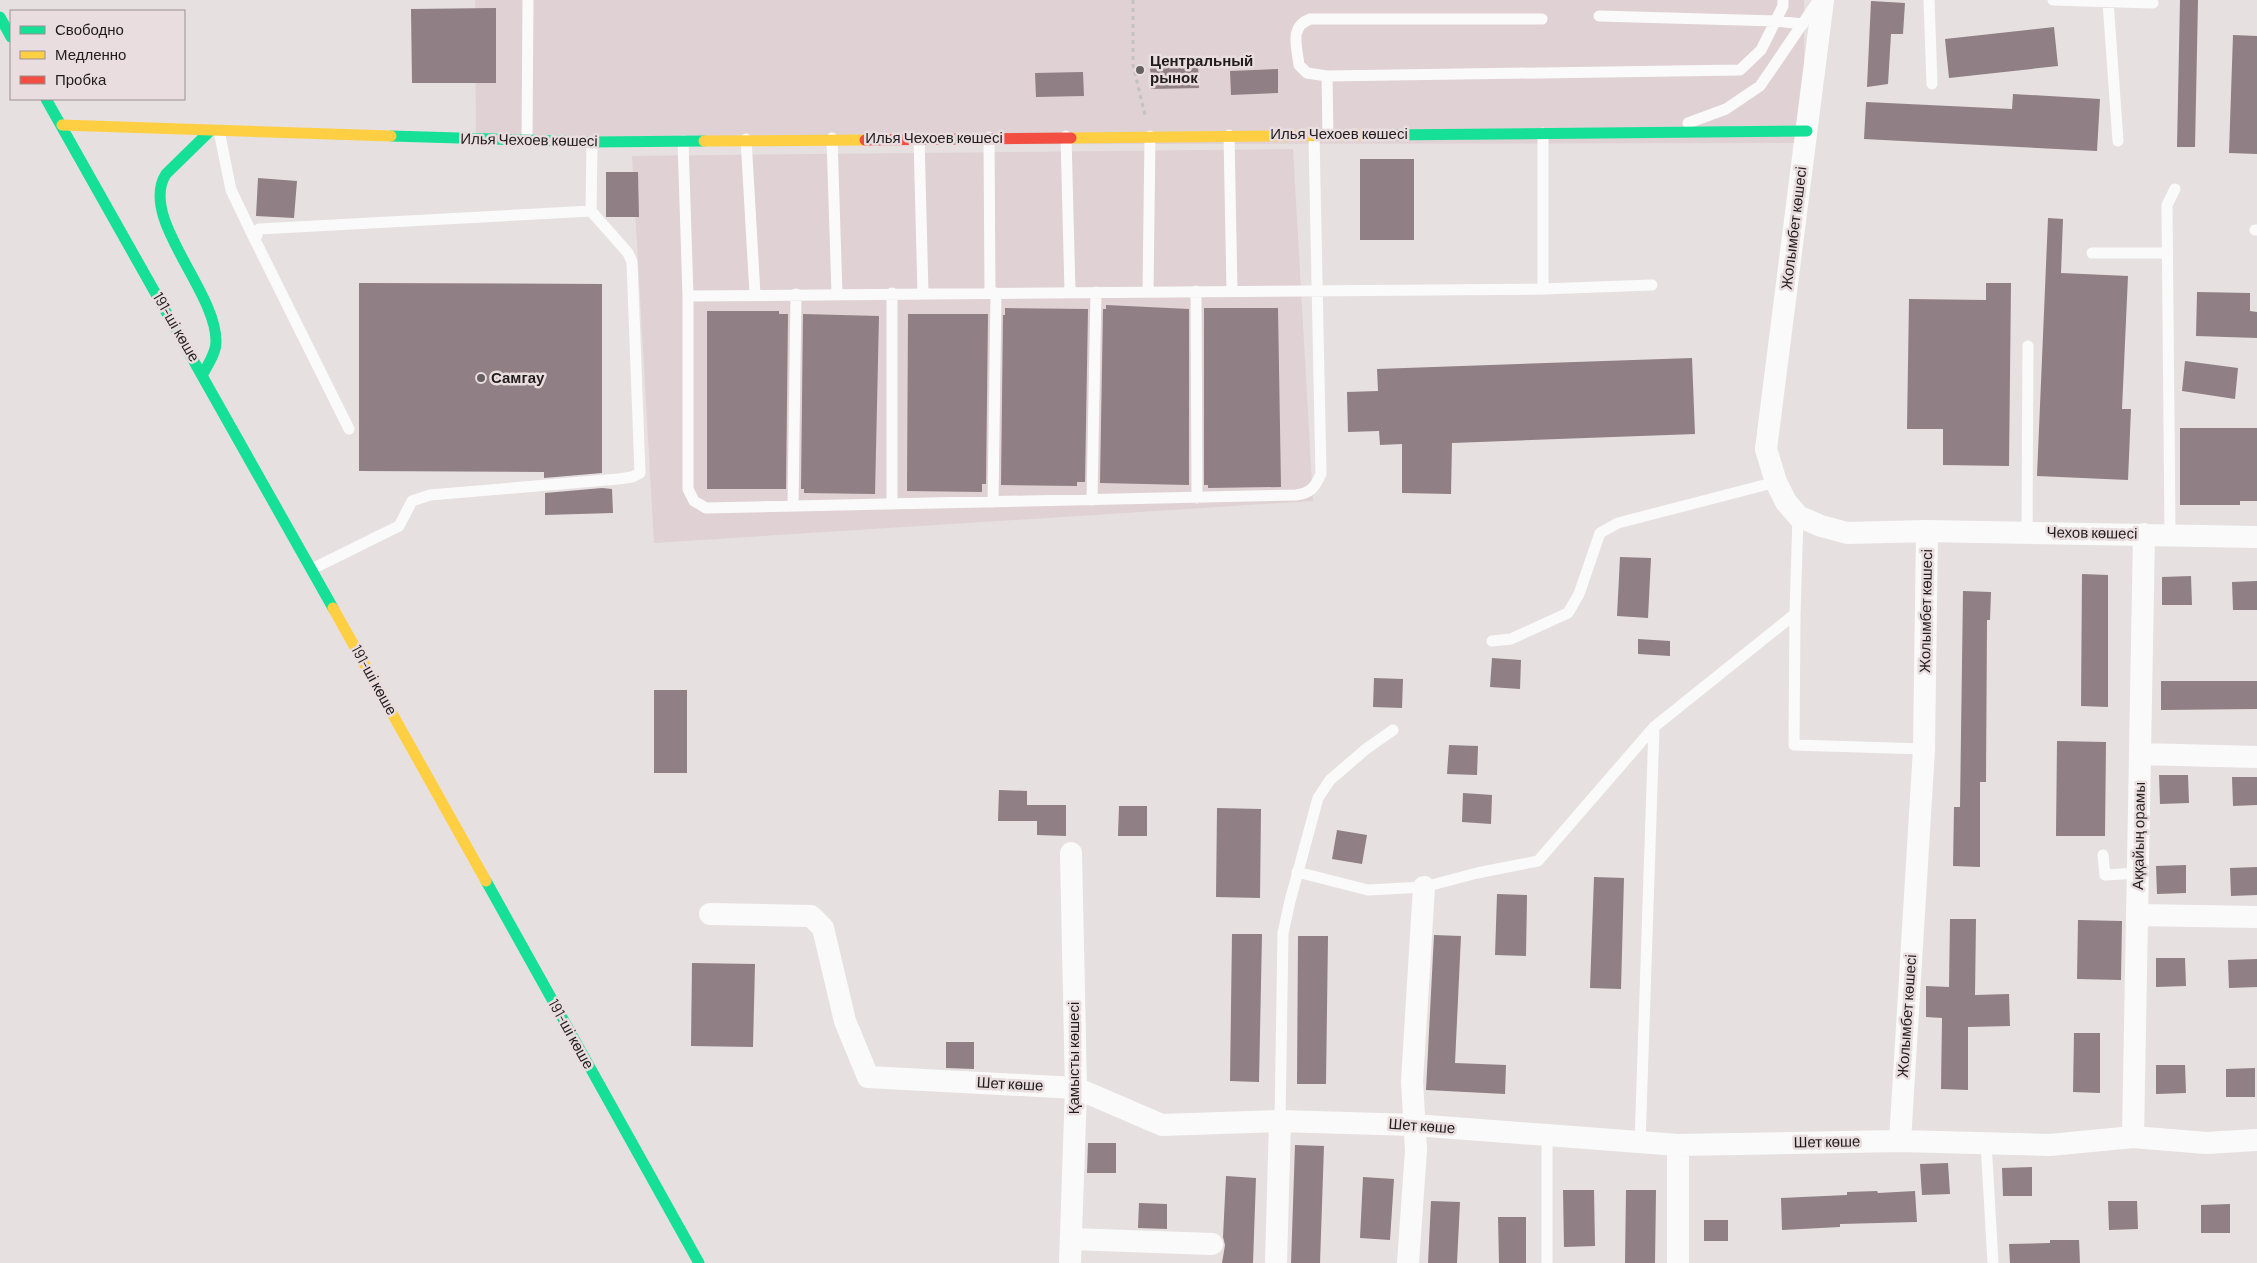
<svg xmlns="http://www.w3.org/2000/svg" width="2257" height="1263" viewBox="0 0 2257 1263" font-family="Barlow,sans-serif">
  <rect width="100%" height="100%" fill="#e6e0e1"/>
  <path fill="#dfd1d4" d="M475,0H1804L1805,143L476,145Z
    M1293,149L1313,501L654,543L632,156Z"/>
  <path fill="#907f84" d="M2180,0H2198L2195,147H2177Z
    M1871,1L1905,3L1903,34H1891L1888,84L1867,87Z
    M496,8V83H412L411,9Z
    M2054,27L2058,66L1949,78L1945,39Z
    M2233,35L2257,36V154L2229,153Z
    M1198,64L1199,88L1151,89L1150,65Z
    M1278,69V93L1231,95L1230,71Z
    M1083,72L1084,96L1036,97L1035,73Z
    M2013,94L2100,99L2097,151L1864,139L1866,102L2012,109Z
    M1360,159H1414V240H1360Z
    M606,172H638L639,217H606Z
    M258,178L297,181L294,218L256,216Z
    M2048,218L2063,219L2061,273L2128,276L2122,409H2131L2128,480L2037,476Z
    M359,283L602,284V473L544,478V472L359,471Z
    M1986,283H2011L2009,466L1943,465V429H1907L1909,299L1986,300Z
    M2197,292L2250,293V311L2257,312V338L2196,336Z
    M1106,305L1189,309V485L1100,483L1103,309H1106Z
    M1005,308L1088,309L1085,482H1077V486L1001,485L1003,315H1005Z
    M1204,308H1278L1281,487L1208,488V485H1204Z
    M707,311H779V314H788L786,489H707Z
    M803,314L879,316L875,494L804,493V489H801Z
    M908,314H988L986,484H982V492L907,491Z
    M1692,358L1695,434L1452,443L1451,494L1402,493V444L1380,445L1379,431L1348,432L1347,392L1378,391L1377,369Z
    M2185,361L2238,368L2235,399L2182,391Z
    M2180,428H2257V501H2240V505H2180Z
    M602,488L612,489L613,513L545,515V493Z
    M1620,557L1651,558L1648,618L1617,616Z
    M2082,574L2108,575V707L2081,706Z
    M2191,576L2192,605H2162V577Z
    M2257,581V610H2233L2232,582Z
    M1963,591L1991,592L1990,620H1987L1986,782H1980V867L1953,866L1954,807H1960Z
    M1638,639L1670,641V656L1638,654Z
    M1492,658L1521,660L1520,689L1490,687Z
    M1374,678L1403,679L1402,708L1373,707Z
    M2161,681H2257V709L2161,710Z
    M654,690H687V773H654Z
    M2057,741L2106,742L2105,836H2056Z
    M1449,745L1478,746L1477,775L1447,774Z
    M2159,775H2188L2189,803L2160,804Z
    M2232,777H2257V805L2233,806Z
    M999,790L1027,791V805H1066V836L1037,835V821H998Z
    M1463,793L1492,795L1491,824L1462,822Z
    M1119,806H1147V836H1118Z
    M1217,808L1261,809L1260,898L1216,897Z
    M1337,830L1367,835L1362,864L1332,859Z
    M2186,865V893L2157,894L2156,866Z
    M2257,867V895L2231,896L2230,868Z
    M1594,877L1624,878L1621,989L1590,988Z
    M1497,894L1527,895L1526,956L1495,955Z
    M1950,919H1976L1975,995L2009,994L2010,1026L1968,1027V1090L1941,1089L1942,1018L1926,1017V986L1949,987Z
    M2078,920L2122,921L2121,980L2077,979Z
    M1232,934H1262L1259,1082L1230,1081Z
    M1434,935L1461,936L1455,1063L1506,1065L1505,1094L1426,1090Z
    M1298,936H1328L1326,1084H1297Z
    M2156,958H2185L2186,986L2156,987Z
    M2257,959V987L2229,988L2228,960Z
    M692,963L755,964L753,1047L691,1046Z
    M2074,1033H2100V1093L2073,1092Z
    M946,1042H974V1069L946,1068Z
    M2156,1065H2185L2186,1093L2156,1094Z
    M2255,1068V1097H2226V1069Z
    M1088,1143H1116V1173H1087Z
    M1295,1145L1324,1146L1320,1263H1291Z
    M1948,1163L1950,1194L1922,1195L1920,1164Z
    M2032,1167V1196H2003L2002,1168Z
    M1226,1176L1256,1178L1253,1263H1222L1225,1245L1223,1237Z
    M1363,1177L1394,1179L1390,1240L1360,1238Z
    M1563,1190H1594L1595,1246L1564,1247Z
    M1626,1190H1656L1655,1263H1625Z
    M1877,1191L1878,1193L1915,1191L1917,1222L1840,1224V1227L1782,1230L1781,1198L1847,1195V1192Z
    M1431,1201L1460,1202L1457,1263H1428Z
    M2108,1201H2137L2138,1229L2109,1230Z
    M1139,1203L1167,1204V1229L1138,1228Z
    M2230,1204V1233H2201V1205Z
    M1498,1217H1526V1263H1499Z
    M1704,1220H1728V1241H1704Z
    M2050,1240H2079L2080,1263H2010L2009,1244L2050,1243Z"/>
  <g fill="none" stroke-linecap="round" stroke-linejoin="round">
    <path stroke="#c4c1c2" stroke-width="3" stroke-dasharray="4 4" stroke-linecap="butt" d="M1133,0V65L1145,115"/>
    <path stroke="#fbfafa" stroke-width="11" d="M1929,0L1932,84
      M2053,0L2153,3
      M2108,2L2118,141
      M1599,16L1776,21L1803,24
      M1542,19H1310C1289,27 1297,46 1299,65L1307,73L1327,76L1740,70L1761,50L1783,6V0
      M1327,76L1328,135
      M1688,123L1726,109L1760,86L1818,1
      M219,131L231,190L255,240
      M1229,135L1232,291
      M1066,136L1070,292
      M989,137L990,293
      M832,138L837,294
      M919,138L923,293
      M746,139L755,294
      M527,141L528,0
      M683,141L688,296V489L694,501L706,508L1296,495C1311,493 1315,487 1321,474L1314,135
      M2255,230H2257
      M2092,253H2167
      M1543,289V133
      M1148,291L1150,136
      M1196,291L1197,498
      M688,296L1543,289L1652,285
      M349,429L255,240L259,229L591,211L592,142
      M1092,500L1096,292
      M993,502L996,293
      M892,504V293
      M793,506L796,294
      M2027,532L2028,346
      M2170,534L2167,205L2175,189
      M312,569L399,526L412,501L430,495L618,479L632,477L640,473L632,262L628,253L591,211
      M1795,614L1794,745L1924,749
      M1492,641L1511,639L1568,613L1579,594L1600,533L1618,523L1776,482
      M2103,855L2105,875L2138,873
      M1297,872L1368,890L1424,887L1477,873L1538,861L1654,727L1795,614L1798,516
      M1280,1121L1283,933L1290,901L1318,798L1330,780L1366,749L1393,730
      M1986,1142L1993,1263
      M1640,1143L1654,727
      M1547,1263V1136"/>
    <path stroke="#fbfafa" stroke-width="22" d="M1823,0L1766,449L1776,482L1786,502L1798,516L1821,526L1847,533L1927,531L2257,537
      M2140,754L2257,757
      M710,914L811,916L823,928L845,1021L868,1077L1076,1088L1162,1125L1280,1121L1414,1125L1678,1145L1900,1141L2050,1145L2133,1137L2206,1143L2257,1140
      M2137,915L2257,917
      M2133,1137L2144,534
      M1900,1141L1924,749L1927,531
      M1071,1239L1212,1244
      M1070,1263L1076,1088L1071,853
      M1276,1263L1280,1121
      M1408,1263L1416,1150L1412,1081L1424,887
      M1678,1263V1145"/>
    <path stroke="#16e098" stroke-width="11" d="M0,17L11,37
      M46,99L333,608
      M1382,135L1807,131
      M391,136L592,142L704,141
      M203,374C208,364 216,353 216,342C217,291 138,218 166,174L210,131
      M486,881L699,1263"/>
    <path stroke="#ffcf43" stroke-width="11" d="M62,125L391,136
      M1071,138L1382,135
      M704,141L865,140
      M333,608L486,881"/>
    <path stroke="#f24e42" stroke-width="11" d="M865,140L1071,138"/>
  </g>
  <g fill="#656162" stroke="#e9dddf" stroke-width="2">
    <circle cx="1140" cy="70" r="5"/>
    <circle cx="481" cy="378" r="5"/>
  </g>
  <g text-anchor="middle" stroke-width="5" stroke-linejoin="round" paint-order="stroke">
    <g font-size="15" font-weight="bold" fill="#201c1d" stroke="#e9dddf" text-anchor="start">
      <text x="1150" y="66">Центральный<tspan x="1150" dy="17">рынок</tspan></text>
      <text x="491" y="383">Самгау</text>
    </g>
    <g font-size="15" fill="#201c1d" stroke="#e9dddf">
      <text x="1339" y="139">Илья Чехоев көшесі</text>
      <text x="934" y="143">Илья Чехоев көшесі</text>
      <text transform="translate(529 140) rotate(1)" y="5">Илья Чехоев көшесі</text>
      <text transform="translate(1794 228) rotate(-83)" y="5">Жолымбет көшесі</text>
      <text transform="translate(176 327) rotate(60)" y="5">191-ші көше</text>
      <text transform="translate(2092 533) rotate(1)" y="5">Чехов көшесі</text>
      <text transform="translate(1926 611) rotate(-89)" y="5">Жолымбет көшесі</text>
      <text transform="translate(374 680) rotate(61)" y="5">191-ші көше</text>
      <text transform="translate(2139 836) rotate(-89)" y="5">Аққайың орамы</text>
      <text transform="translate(1907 1016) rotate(-86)" y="5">Жолымбет көшесі</text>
      <text transform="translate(571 1034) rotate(61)" y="5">191-ші көше</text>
      <text transform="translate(1074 1058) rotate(-90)" y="5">Қамысты көшесі</text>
      <text transform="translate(1010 1084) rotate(3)" y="5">Шет көше</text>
      <text transform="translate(1422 1126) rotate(4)" y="5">Шет көше</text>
      <text transform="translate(1827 1142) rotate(-1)" y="5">Шет көше</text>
    </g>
  </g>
  <rect x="10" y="10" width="175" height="90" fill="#e9dddf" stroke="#999091"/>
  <rect x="20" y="26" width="25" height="8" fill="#16e098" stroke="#999091"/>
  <text x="55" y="35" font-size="15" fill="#201c1d">Свободно</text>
  <rect x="20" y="51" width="25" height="8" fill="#ffcf43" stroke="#999091"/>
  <text x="55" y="60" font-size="15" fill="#201c1d">Медленно</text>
  <rect x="20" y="76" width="25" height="8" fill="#f24e42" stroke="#999091"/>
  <text x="55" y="85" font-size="15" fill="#201c1d">Пробка</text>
</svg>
